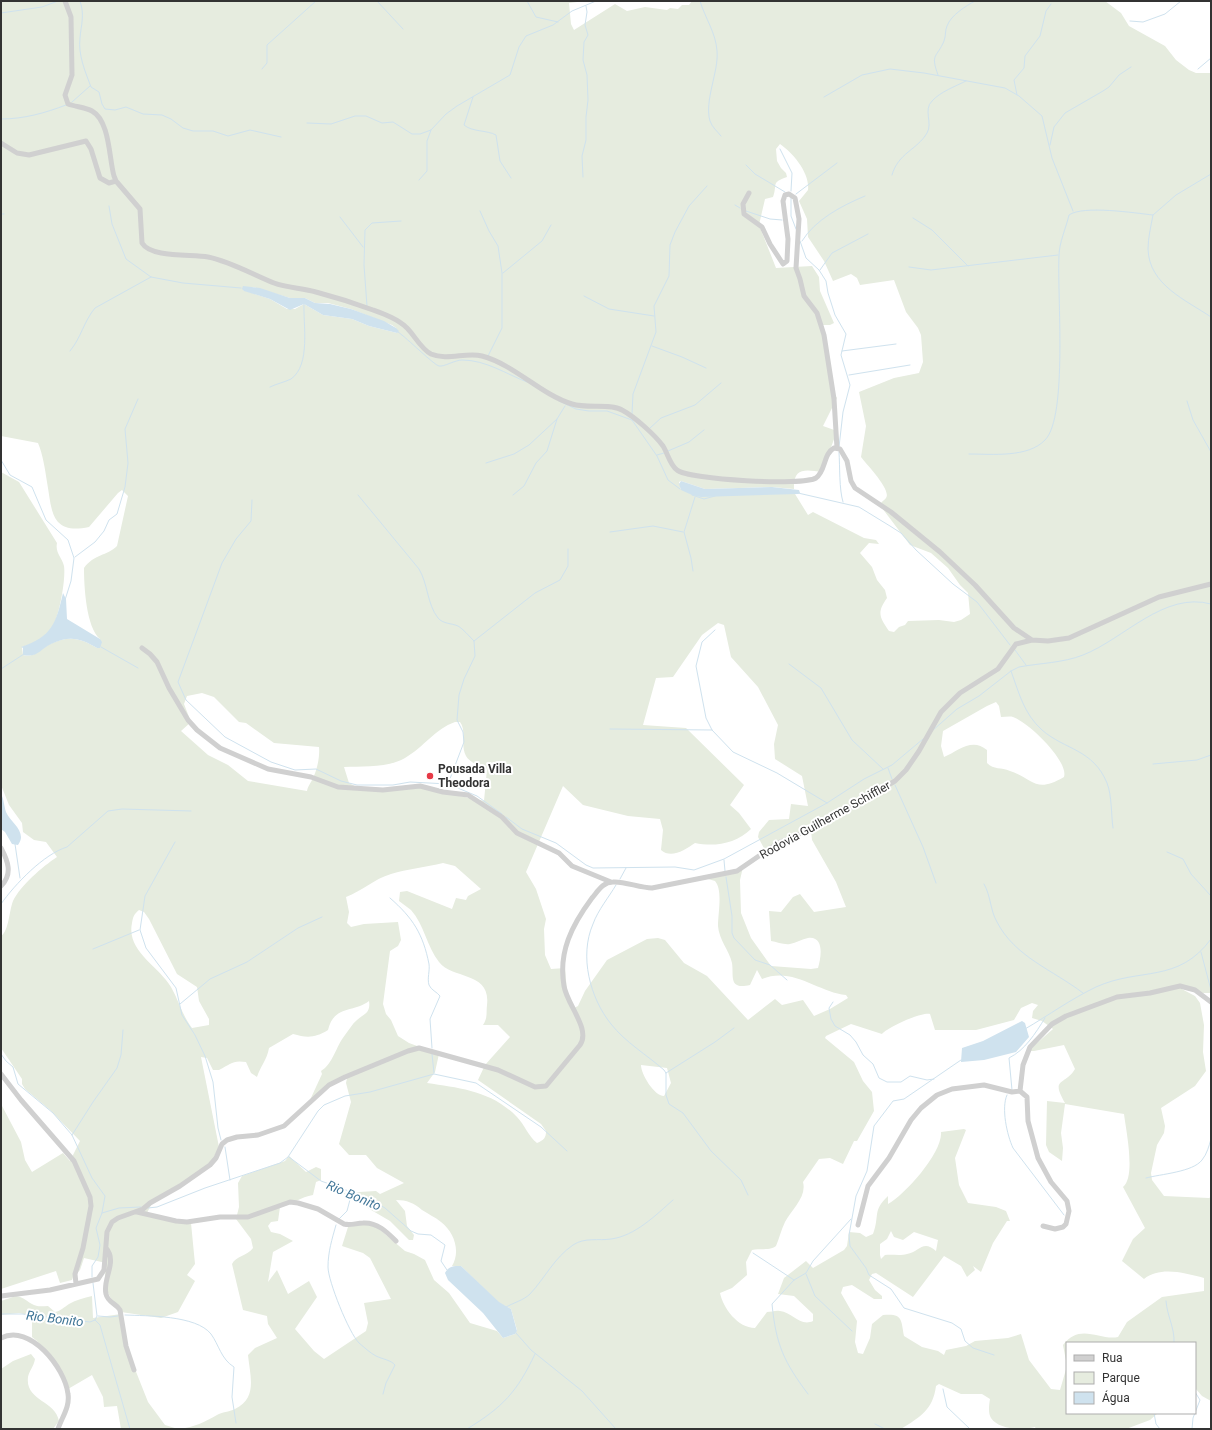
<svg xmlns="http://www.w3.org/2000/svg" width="1212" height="1430" viewBox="0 0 1212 1430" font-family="Roboto,sans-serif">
  <rect width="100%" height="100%" fill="#fff"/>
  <path fill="#e6ecdf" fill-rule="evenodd" d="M1,1H586L569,3L571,24L574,30L615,4L627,11L645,7L667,10L670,8L678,9L682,5H689L692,1H1105L1121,13L1129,26L1165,46L1176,60L1189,70L1196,73H1211V993H1203L1178,987L1195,996L1200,1003L1204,1025L1203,1052L1206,1071L1195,1086L1161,1108L1165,1126L1164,1133L1157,1145L1151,1173L1152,1180L1164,1196L1209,1198L1211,1197V1401L1202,1396L1195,1388V1343H1067V1413H1158L1150,1420L1126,1429H1036L1035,1427C1022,1430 999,1430 991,1418C988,1413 989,1405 990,1399L982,1394H961L939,1384L936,1386C933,1410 920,1417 901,1429H180C194,1427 205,1422 217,1415C222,1412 229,1412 235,1409C258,1398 250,1376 248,1355L255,1348L277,1338L268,1324L267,1316L243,1310L232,1264C236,1256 247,1256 253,1248L251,1239L236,1219L239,1207L238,1183L242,1176L285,1161L289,1156L306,1172L316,1167L321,1169V1180L316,1182L313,1195C301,1197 292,1204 280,1207L278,1221L271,1222L268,1226L271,1232L280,1234L293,1241L273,1252L268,1282L277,1270L288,1294L309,1281L317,1297L295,1329L314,1351L324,1359L366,1331L368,1323L364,1303L391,1299L370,1258L363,1253L342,1246L348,1227L372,1223L405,1251L414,1254L425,1260L434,1280L449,1293L470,1323L497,1331L503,1338L515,1334L517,1330L511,1309L499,1303L461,1266H452C461,1251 454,1232 441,1222C435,1217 428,1214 422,1210C414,1203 407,1200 396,1200L405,1211L407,1226L414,1235L413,1240H409L390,1221L342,1193L376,1191L380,1194L404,1183L377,1168L366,1155H349L339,1144L351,1102L346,1083L347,1078L338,1081L310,1100L322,1074L321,1071C333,1064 336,1046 345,1035C349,1030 352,1024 357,1020C364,1014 371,1013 369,1001C353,1013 334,1005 328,1030C315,1038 307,1038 293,1034L269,1048C267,1060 260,1067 257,1077L251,1073L246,1062C232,1060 231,1064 219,1070H213L207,1058L201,1057L219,1147L211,1163L151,1205L147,1213L191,1223L195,1264L187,1275L195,1281L178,1312L161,1318L121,1312C106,1293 103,1287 106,1263L84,1258L80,1270L73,1277L72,1280L60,1283L56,1271L1,1289V1104L21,1142L25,1160L32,1172L63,1153L70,1161L80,1141L50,1110L25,1089L22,1084V1079L1,1048V936C9,931 9,911 13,901C21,885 42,867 57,857L46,842L34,840L23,832L22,823L9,805L1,785V472L19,482L57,543C55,553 62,557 64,566C66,579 59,619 51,630C44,639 32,644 22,647L23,655C36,658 41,648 50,644C69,635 81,638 97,648L100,639C86,627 84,586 84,568C94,554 107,556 117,546L128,496L122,490L118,493L89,527C50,535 52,510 47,482C45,469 43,455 38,443L1,436ZM780,144C793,153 810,173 808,190L799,201L807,219L808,237L824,261L833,281L851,274L857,278L860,285L894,280L906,312L918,328L921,335L923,362L919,373L894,378L859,392L866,426L861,457C866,464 892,490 886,498C885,500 882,501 881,503L882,508L910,545L931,553L948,568L960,585L968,593L970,614L961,620L954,622L939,620L908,621L905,625L899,627L894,632L889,631C879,617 877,612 887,598L885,590L877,580L872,567L860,553L869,543L879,544L876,540L864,538L813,512L808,515L795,494L681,490L679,482L681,481L705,489L772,487L794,489C793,468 804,469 822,472L837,431L823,426L837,398L833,392L823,325H830L834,323L820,291L819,277L812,266L776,268L759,225L765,199L773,197C778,184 770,183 787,177L786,173L781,168L777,161L776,149ZM253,287L290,298H305L315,303H328L351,309L392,325L396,328L397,333L369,326L352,319L323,315L304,304L295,309H287L270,299L243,290ZM718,623L724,625L731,657L758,687L778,725L774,744L775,759L802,776L808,806L791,804L789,819L769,820L759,832L758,837L766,852L811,830L812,840L836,882L846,907L814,912L800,894L793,897L781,912L769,911L771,941C777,942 784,945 790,944C796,943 802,939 808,938C825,936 821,958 818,968L811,969L771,966L751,938L741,913L740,880L743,867L708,879L715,881C723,890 718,913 718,926C719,940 729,950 732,963C734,976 728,990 750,985L757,970L762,979C792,966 818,992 846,995L848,998L830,1009L814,1016L803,1000L782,1005L775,999L748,1020L707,976L684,963L665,940L658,938L647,939L607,960L585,991L578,1006L574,1008L567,992L565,968L551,969L545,955L544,929L546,919L536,889L526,872L563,786L583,805L628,816L660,819L663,830L661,850C671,859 685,850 695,843C714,847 736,844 751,829L739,813L730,805L744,785L686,728L643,725L656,678L673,677L702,635ZM202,693L214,697L239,722L246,723L274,743L319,747C320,757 317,771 312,780C310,784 308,786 307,791L248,781L228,765L208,755L181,731L191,722L184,704L187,696ZM996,702L999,706L1001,717C1005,717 1010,716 1013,717C1028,722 1069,761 1064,777C1035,794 1034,779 1010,771C1001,767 994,770 987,763V750C972,737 958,751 944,757L941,746L943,731L987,706ZM455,722H460C467,731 460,745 466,756C469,762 481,767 487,769L484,801L416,787L362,790L349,783L344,767C363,766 388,768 405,758C424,747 435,729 455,722ZM443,863L455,866L481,889L468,896L466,900L456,898L452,909L407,891L400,892L399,901C403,904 407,907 411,910C424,924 427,947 439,962C453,980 491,971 487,1005C486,1014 488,1017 483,1025H498L510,1037L485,1065L478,1080L541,1124L546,1131C546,1138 544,1140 537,1143C528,1136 525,1125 517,1117C492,1091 460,1088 427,1083L435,1072L439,1054L409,1043L398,1036L391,1020L386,1014L383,1004L390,951L398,946L401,940L398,922L364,924L351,927L347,923L349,912L346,897C362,891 374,879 391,874C407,869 426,867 443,863ZM139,910L144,912L149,919L177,974L197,987L199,1001L209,1019V1025L192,1028C182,1015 179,1001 171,987C159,966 126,951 132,923C133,917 134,914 139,910ZM1032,1003L1038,1005L1033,1011L1032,1018L1042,1021L1053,1029L1028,1051H1034L1064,1045L1075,1069C1065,1086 1050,1077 1065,1103L1047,1101L1046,1145L1049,1152L1062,1161L1063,1148L1061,1133L1065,1104L1124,1114C1126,1130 1136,1177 1123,1187L1145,1228L1133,1239L1122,1261L1144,1279C1160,1266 1185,1273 1204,1278V1291L1162,1297L1127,1322L1118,1337C1100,1341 1080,1322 1063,1345L1067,1366L1060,1390L1051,1389L1029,1360L1021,1334L1008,1338L975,1341L966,1346L946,1350L944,1355L938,1351L922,1347L904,1336C901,1320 903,1313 883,1315L872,1324L870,1338L863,1354L858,1353L855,1342L857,1321L841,1293L843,1287L852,1285L874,1299H882V1296L875,1290L869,1280L872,1274L876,1273L913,1297L944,1256L961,1266L967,1277L975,1270L973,1266L981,1272L993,1243L1007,1221H1010L1006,1211L996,1207L968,1203L959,1185L955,1158L966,1130L964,1129L941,1132C943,1152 905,1195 888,1204V1196C872,1211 880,1216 873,1234L866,1237L860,1233L849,1232L847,1246L844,1250L813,1268L806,1261L784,1278L778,1294L794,1296L813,1314V1321C800,1327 792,1312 780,1311C776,1310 771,1312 767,1312L755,1328C738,1328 723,1308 720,1293L732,1288L747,1275L746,1262L752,1250C760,1248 770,1251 776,1246C779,1239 781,1230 785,1222C792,1209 807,1197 803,1182L819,1159L830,1158L843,1164L854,1141H857L874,1111L872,1092L863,1081L854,1062L825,1038L826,1036L851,1024L882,1034C888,1027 921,1012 930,1014L935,1030H976L1014,1020L1021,1008ZM641,1065L667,1068L671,1083L664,1096C654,1096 641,1074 641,1065ZM891,1231L894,1237L903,1240L914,1232L938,1240L936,1251C923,1239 919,1252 907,1254C900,1256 892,1254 885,1255L881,1259L880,1255V1244L887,1239Z
    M16,1296C24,1297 27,1302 34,1305C38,1307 43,1306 48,1306L55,1312C61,1311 64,1307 69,1304C76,1300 84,1298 92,1296L93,1318L121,1314L131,1359L148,1402L165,1425L178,1429H121L117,1406L104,1407L103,1397L92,1375L68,1389L58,1369L37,1341L32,1337V1316L19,1313L1,1315V1301Z
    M31,1354L35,1359C34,1366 29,1371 28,1377C25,1401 55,1400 59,1421L53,1429H1V1369L13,1361Z"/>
  <path fill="#cfe2ee" d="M243,286L260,288L290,298H305L315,303L330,304L351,309L384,321L396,328L399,331L397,333L369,326L352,319L323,315L304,304L290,310L270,299L244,291L242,289Z
    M681,481L705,489L772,487L799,490L800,493L798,494L701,497L692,495L681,490L679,484Z
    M63,593L66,599L67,619L100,639L102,642L100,648H97C81,638 69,635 51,644C40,649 38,658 23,655V648L21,647C52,637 56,623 63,593Z
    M1,794C4,799 4,806 6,812C10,822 28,832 18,845L12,844L5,832L1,829Z
    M1022,1021L1025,1023L1029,1037L1016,1052L984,1060L961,1062L962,1048L983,1041Z
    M461,1266L499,1302L511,1309L517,1331L515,1334L503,1338L483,1313L448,1280L445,1273C449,1266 453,1266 461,1266Z"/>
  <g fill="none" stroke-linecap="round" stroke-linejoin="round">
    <path stroke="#cfe2ee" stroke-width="1" d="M80,1C85,15 81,25 80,38C78,55 85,71 91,87L99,92L102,104L105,109L115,110L126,107L143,114L162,115L171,119L183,128L193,131H213L228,136L250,130L281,137
      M377,1L403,29
      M527,1L536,17L558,22
      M700,1C705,18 716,33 717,51C719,71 704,101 710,121C712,127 717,131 721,136
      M1,13L42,7L58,1
      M1130,21L1143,22L1165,14L1181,1
      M262,69L267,63V45L316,1
      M1198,69L1211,58
      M938,75C930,53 937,58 944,41C946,36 945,30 947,26C951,15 966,6 975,1
      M1017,95L1014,80L1024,68L1025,56L1040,36L1046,11L1051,4
      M473,97L464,125C472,132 487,130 496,135L500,161L511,178
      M824,97L862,75L890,69L924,73L1005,88L1019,96L1042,116L1052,158L1073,211
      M72,102L90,86
      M1,119C24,119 45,113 66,105
      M307,123L331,124L355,116H366L382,123L393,122L412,134H420L431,130L446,114L457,106L510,75L519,47L526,36L553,25L572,11L596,1
      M1050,145L1054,127L1065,113L1103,91L1109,87L1119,75L1131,67
      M780,149L792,173L791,191
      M746,165L755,174L785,192
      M892,175C898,153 917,150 927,133C933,123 923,110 932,101C940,92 956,86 966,81
      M583,177L582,156L586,140V117L588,100L587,75L583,60L584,42L588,35L585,25L587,12L586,6
      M419,180L427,171V141L431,130
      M796,194L837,163
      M791,198V216L796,229
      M735,205L740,208
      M109,206L112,224L126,259L151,277L183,283L241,288
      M480,211L489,231L498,246L502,273V328L488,356
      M746,211L770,219L782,220
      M1,214H4
      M1153,215C1151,226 1148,238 1148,249C1149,285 1186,300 1211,317
      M340,217L363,247
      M913,218L932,230L968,266
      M800,241L806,258L819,270L826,281L828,293L835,315L846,334L841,355L850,385L843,412L839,447
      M802,241C815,220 841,206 865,196
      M909,267L931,270L1058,255
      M820,270L832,253L868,234
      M503,273L542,241L551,225
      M584,296L609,309L654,316
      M367,306L364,265L365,230L372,223L401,221
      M398,332C407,338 434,365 439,366C444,367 455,360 462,360C486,360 506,374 527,382
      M652,346L682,357L706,368
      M70,351C81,338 84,321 95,308L151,277
      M842,351L896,344
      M849,375L910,365
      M270,387C276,384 285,382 291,379C311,365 303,324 304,303
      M559,401L576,409L589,411H607L632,420L657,456L668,480L680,489
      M1187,401L1193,420L1211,452
      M632,414L633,394L656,332L654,306L669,276L670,245L675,232L689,206L707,186
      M650,428L661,418L695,405L721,383
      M668,451L689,442L704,430
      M839,452C840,467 839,489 843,502
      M969,454C992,454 1028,458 1045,440C1068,417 1057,293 1059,256C1059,243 1066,228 1069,215C1083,205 1135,213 1153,215L1176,195L1211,174
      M657,455L664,453
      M1,460L10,475L32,487L46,520L68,540L74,558L71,581L65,600
      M486,463L514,454L529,445L557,419
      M798,493L859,507L890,526L901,533L916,550L953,584L977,602L1010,645
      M358,495L419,569C428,584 427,604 438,618C443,624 451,623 458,626C463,629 469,636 474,641L475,656L464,679L459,695L457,720L463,732L464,742L448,784
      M513,495L524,486L536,463L547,451L557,419L565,406
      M692,495L704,499L715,496
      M252,500L251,521L236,539L222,563L178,682L186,700L225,737L271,762L295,770L316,769L341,781L357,785H393L410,782L448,784L477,796L502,814
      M610,532L653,526L683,532
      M75,557L95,542L104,531L109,520L117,514L125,487L128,463L125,429L138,399
      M693,571L691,558L684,532L695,497
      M715,630L702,642L696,666L706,718L712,730L733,752L777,773L827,803
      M474,641L535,593L560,580L568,566V549
      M101,647L138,668
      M1015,650L1026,665
      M789,664L821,688L852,740L883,769
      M1,669L24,654
      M1011,671C1019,693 1024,714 1042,730C1065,750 1093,749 1107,783C1112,796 1111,814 1113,828
      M610,729L712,730
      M932,731L957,709L979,696L1011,671L1019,667C1040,663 1063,663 1083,655C1124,639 1164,591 1211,604
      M1153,764L1197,760L1211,755
      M888,768L892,779
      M895,785L923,847L936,883
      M506,817L522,829L556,843L586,865L593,868L675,867L694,870L724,859L827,803L864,779L892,765L923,739
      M175,842L145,896L140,930L146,948L176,988L182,1015L195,1035L205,1056L213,1082L218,1128L221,1140
      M15,844L20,878
      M1167,852L1183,859L1191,874L1211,896
      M724,860L725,871
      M726,877L732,916V933L734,938L755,960L770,965L787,980
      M620,879L626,868
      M984,884C991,896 990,910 997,922C1015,957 1053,970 1083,993
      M616,885C609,897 598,910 593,924C579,956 590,998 611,1024C625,1042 647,1055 664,1070L666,1073V1095L669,1104L683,1113L711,1151L741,1180L748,1195
      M390,898C413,918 423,934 429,964C430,971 427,978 429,985C431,990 437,992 440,996L430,1019L432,1048
      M1,904C15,884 44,854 67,847L108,811L122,809L191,811
      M93,949L139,930
      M1201,952L1211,990
      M833,1002L829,1008L831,1019L835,1026L850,1035L856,1042L863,1055L873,1064L879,1078L887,1082H901L910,1076L927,1080L934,1079
      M180,1004L210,979L247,962L298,928L322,917
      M1025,1029C1049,1015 1071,999 1096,987C1140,967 1178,984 1211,939
      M1,1054L6,1061L13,1067L18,1084L53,1113L72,1135L92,1178L105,1196L102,1213L96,1228L100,1245L98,1257L92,1266V1277
      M432,1054L434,1073
      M961,1060L904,1099L893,1101L874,1126L867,1171L856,1196L849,1235L850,1246L866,1268L869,1275L891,1289L904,1308L952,1323L961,1329L965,1341L973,1348L994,1355
      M666,1073L715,1042L734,1028
      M1012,1090L1009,1058C1025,1050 1035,1034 1045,1018
      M1007,1095C1001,1108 1007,1135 1013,1148L1064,1215
      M72,1135L93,1102L117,1068L121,1055L123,1030
      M225,1147L230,1180
      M289,1157L321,1181L368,1198L385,1208L411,1231L418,1234L431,1235L445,1245L441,1261L447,1270
      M1146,1178C1161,1174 1193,1172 1202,1160C1207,1154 1209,1146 1211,1139
      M148,1208L157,1207L205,1188L280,1163L288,1157L318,1111L324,1105L345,1096L370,1092L434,1074L476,1083L541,1127L567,1151
      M102,1213L119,1208L141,1207
      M339,1219L347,1211L352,1192
      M336,1225C332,1239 328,1252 328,1267C328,1281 349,1333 359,1343C364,1347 370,1353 376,1356C382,1359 391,1360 395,1365L386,1383L383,1394
      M753,1253L794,1280
      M806,1274L815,1296L852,1331
      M1166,1301C1167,1316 1175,1328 1174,1343
      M506,1307C513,1303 524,1300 530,1294C545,1278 554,1258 573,1245C585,1237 598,1241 611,1239C635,1236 656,1215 673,1200
      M1,1314H22L90,1322L95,1320L97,1316L93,1283
      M125,1315C147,1316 196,1315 211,1334C219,1345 221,1359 234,1367L232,1397L236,1423
      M98,1316L110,1317L118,1316
      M95,1320L100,1325L130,1429
      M516,1333L531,1350L582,1391L616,1429
      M943,1389L947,1407L970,1429
      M808,1394C784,1362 776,1345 772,1304L794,1280L806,1273L813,1261L851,1219
      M1154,1413L1156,1424L1160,1429
      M875,1424L885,1429
      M467,1429C503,1407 517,1392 535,1354
      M1192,1429L1193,1418L1200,1400L1195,1392"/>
    <path stroke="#d0d0d0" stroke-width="5" d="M65,1L71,17L72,75L65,95L68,104C76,107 85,107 92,111C110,121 109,159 114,176L116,181L140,209L142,243C151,258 191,254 208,257C229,261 254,275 274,283C287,288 303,288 316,292C335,297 354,303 373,310C384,314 398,319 407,328C415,336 421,349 431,354C447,361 466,352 482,356C515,365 540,394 572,404C587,409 610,403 622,410C635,417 655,435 663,446C668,454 670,465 677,470C689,480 803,486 816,478C826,471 823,454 834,448L840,449L847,461L851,481L855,488L891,512L940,552L975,585L1014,628L1032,640
      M1,143L17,153L29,155L86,141L91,149L100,178L109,183L116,181
      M749,193L743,204L744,214L762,227L770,244L783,264L787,261L788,239L783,201L785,195L789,194L795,198L799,219L796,268L800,279L804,296L817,313L824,335L834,399L837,448
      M142,648L150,654L157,662L169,688L188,720L197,730L220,748L268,769L311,777L338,787L383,790L420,786L443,792L468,795L502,817L517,833L559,853L572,866L611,882
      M1,848C8,861 13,874 1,886
      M1,1074L21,1100L74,1161L90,1197L91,1206L83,1248L75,1274L76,1284
      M1020,1091L1023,1065L1030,1047L1052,1024L1066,1016L1117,997L1150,993L1180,986L1195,990L1211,1002
      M137,1212L176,1221L187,1222L220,1217H248L290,1202L298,1203L318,1209L344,1224C351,1226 356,1223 363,1223C377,1222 387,1232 396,1241
      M858,1225L868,1186L889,1158L911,1120L921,1108L937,1095L952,1089L984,1085L1012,1092L1020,1091L1027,1097L1028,1121L1038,1158L1051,1182L1067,1201L1069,1211L1066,1224L1063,1227L1055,1229L1043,1226
      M106,1248C118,1262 102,1279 106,1294C108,1303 116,1303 120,1310L126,1346L134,1370
      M1,1296L50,1290L98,1279L104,1270L107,1232L112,1222L118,1218L143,1209L150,1203L180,1186L210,1165L216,1158L222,1144L227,1140L237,1137L258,1135L284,1126L329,1085L345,1077L408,1051L419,1048L498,1070L535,1087L546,1086L580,1045C591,1029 567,1005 564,986C558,952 572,925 592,898C598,891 603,882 613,882C624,881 640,888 652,888L737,871L778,843L816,827L895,781L906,770L919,751L941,712L960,693L998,669L1016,644L1032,640L1048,641L1069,638L1159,597L1211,584
      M1,1338C30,1323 65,1368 68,1394C70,1407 62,1417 58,1429"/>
  </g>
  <circle fill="#e63946" stroke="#fff" stroke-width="1.5" cx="430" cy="776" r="4"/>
  <g text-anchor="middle" stroke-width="4" stroke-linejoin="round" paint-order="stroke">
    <g font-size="12" font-weight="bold" fill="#333" stroke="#fff" text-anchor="start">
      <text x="438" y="773">Pousada Villa<tspan x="438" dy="14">Theodora</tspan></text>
    </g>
    <g font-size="12" fill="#333" stroke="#fff">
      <text transform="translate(825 820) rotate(-29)" y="4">Rodovia Guilherme Schiffler</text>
    </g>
    <g font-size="13" font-style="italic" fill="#3f7597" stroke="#fff">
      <text transform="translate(354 1195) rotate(23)" y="5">Rio Bonito</text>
      <text transform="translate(55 1318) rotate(7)" y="5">Rio Bonito</text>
    </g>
  </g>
  <rect width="1212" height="1430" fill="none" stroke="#333333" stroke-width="4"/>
  <rect x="1066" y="1342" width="130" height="72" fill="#ffffff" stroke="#adadad"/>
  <rect x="1074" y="1355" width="20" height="6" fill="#d0d0d0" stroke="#adadad"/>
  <text x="1102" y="1362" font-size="12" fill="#333333">Rua</text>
  <rect x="1074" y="1372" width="20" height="12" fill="#e6ecdf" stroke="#adadad"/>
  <text x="1102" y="1382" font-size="12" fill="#333333">Parque</text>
  <rect x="1074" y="1392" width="20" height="12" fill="#cfe2ee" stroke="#adadad"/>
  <text x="1102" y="1402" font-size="12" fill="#333333">Água</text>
</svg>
